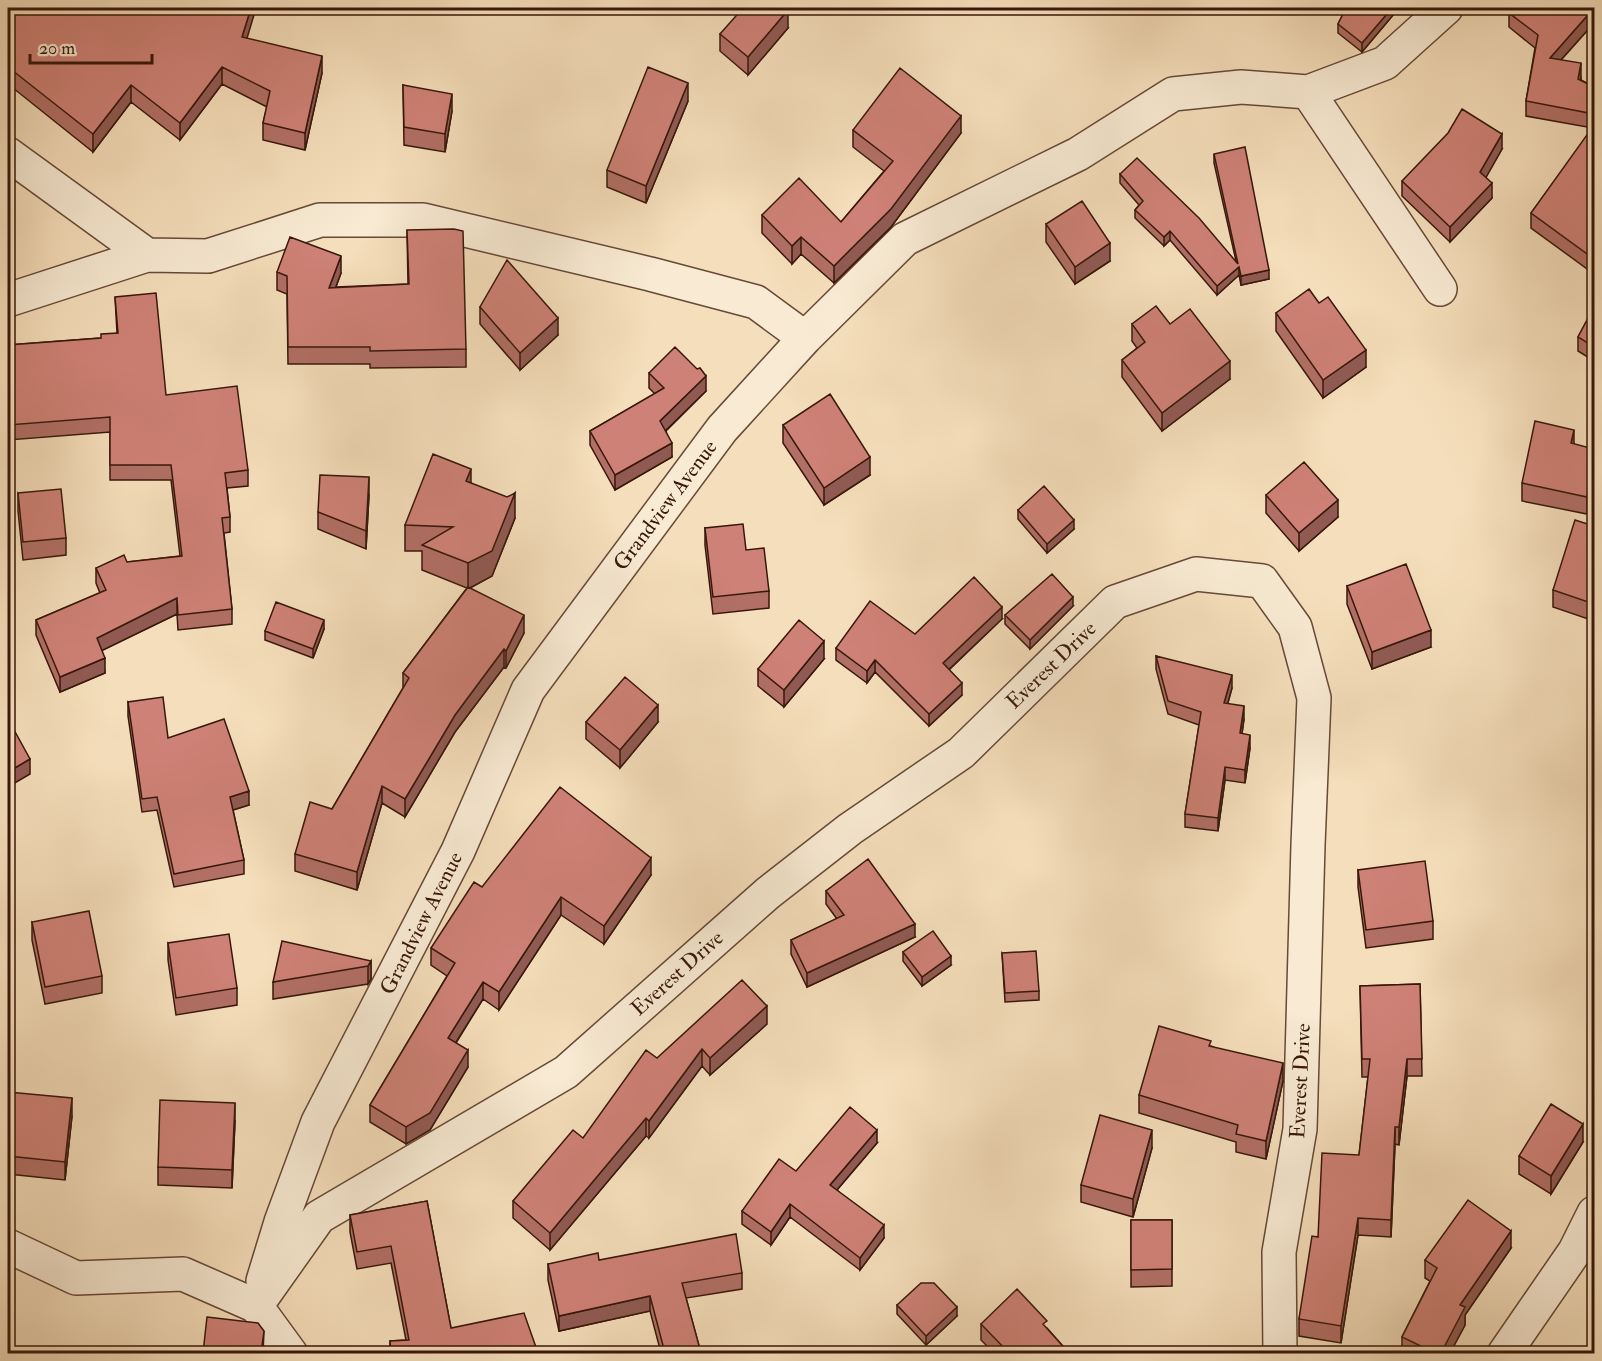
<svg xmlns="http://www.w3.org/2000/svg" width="1602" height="1361" viewBox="0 0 1602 1361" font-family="'IM FELL Double Pica',serif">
  <rect width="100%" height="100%" fill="#f5debb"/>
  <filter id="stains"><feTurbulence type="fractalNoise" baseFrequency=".00333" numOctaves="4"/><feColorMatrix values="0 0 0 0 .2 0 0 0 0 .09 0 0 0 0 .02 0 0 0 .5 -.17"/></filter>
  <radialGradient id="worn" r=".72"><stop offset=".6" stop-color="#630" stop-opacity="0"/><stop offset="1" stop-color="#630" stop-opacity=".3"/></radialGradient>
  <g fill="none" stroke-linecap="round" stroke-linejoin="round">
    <g stroke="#674937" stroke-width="36">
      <path id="minor" d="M1308,92L1440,289
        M8,154L147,255L8,300
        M147,255L208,256L320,220H423L650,274L756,302L805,338L722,429L528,690L458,851L318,1122L281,1222L263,1281
        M805,338L905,239L1078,154L1173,94L1241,87L1308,92L1385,63L1446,8
        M8,1246L76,1278L183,1274L256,1306L291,1354
        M256,1306L319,1217L566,1072L768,893L850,829L961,753L1115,602L1196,574L1262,581L1295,627L1314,698L1308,845L1300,1129L1279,1252L1280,1354
        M1504,1354L1575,1251L1594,1213"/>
    </g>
    <use href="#minor" stroke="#f8ead3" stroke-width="33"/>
  </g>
  <path fill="#b16f65" stroke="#38170b" stroke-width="1.5" d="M8,8L247,39L322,73L305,150L263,140V123L267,107L222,84L180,140L131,102L93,152L8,84Z
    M1346,8H1399L1362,52L1338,33V24Z
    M1594,8V23L1561,60L1581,77V80L1594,87V274L1531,228V213L1593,128L1526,116V101L1535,48L1509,27V13Z
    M788,28L748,75L720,51V34Z
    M403,85L452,111L445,152L404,145Z
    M688,101L646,203L607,187V170Z
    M853,130L961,133L891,227L834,283L801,254L792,264L762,233V215L841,222L884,171L853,147Z
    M1502,149L1486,177L1492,198L1450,242L1402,196V181Z
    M1214,154L1269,279L1241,285L1239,275L1217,295L1170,240L1164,246L1135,218V210L1139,205L1120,183V174L1236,261L1214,163Z
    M1046,224L1110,261L1075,284L1046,242Z
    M407,230L466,349V367L370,368V364H288L287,294L277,290V272L341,273L336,287L408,284Z
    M115,297L166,395L248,470V486L227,488L230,517V532L224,533L232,609V624L178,630L177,614L102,650L105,673L60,692L36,635V620L100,593L96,583V568L127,562L180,556L171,480H110V432L8,440V345L101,338L117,333Z
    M1319,303L1366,367L1323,398L1276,331V313Z
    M480,307L558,335L520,370L480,324Z
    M1594,307V361L1578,351V337Z
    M1132,324L1230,379L1162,431L1122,377V360L1137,348L1132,341Z
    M649,373L706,391L666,431L672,457L615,490L590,445V431L655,394L649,388Z
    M783,425L870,475L824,505L783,443Z
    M1594,449V479L1587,514L1522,501V483Z
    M471,483L515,518L492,576L470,588L524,633L506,668L504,667L455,732L405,817L382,803L357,890L295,871V854L332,809L403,688V673L467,588L422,570V551H405V525Z
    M18,493L66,538V555L23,560L18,511Z
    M369,495L366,549L318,529V512Z
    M1266,495L1338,517L1299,551L1266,513Z
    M1018,510L1074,529L1047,553L1018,519Z
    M1594,526V621L1553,607V590Z
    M705,528L746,550L769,591V608L713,614L705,545Z
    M1347,586L1431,647L1372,669L1347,604Z
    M1073,606L1030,649L1005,624V615Z
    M1002,619L949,670L962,695L929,726L875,672L867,683L836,660V648Z
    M324,629L313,658L265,640V631Z
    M1156,656L1232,688L1228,703L1244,719L1242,734L1250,748L1245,783L1225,780L1218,831L1185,827V814L1199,725L1168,714L1156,669Z
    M824,659L784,707L758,686V669Z
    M128,702L168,738L249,805L233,810L244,860V874L174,887L157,810L142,812L128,716Z
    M586,722H658L620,768L586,739Z
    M1358,870L1433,921V939L1366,948L1358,887Z
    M651,875L604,944L561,915L499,1010L483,999L456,1043L468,1067L430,1130L406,1144L370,1122V1105L447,976L431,965V948L482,887Z
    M826,891L915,937L807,987L791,954V940L837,919L826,904Z
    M32,922L102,976V993L45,1004L32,940Z
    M168,943L237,988V1005L176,1015L168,960Z
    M903,952L951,965L922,986L903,961Z
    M1002,953L1039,991V1000L1005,1002Z
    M371,961V979L368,984L273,999V982Z
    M1420,984L1422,1076H1407L1399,1145L1395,1144L1391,1237L1358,1235L1341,1343L1299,1336V1319L1318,1237L1359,1155L1368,1077H1362L1360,986Z
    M767,1024L710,1075L702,1066L649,1138L646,1136L550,1250L513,1218V1201L583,1138L657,1058Z
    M1211,1046L1283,1081L1266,1159L1236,1152V1142L1139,1113V1095Z
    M8,1092L72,1116L65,1180L8,1174Z
    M235,1121L232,1188L158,1185V1167Z
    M1583,1142L1551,1194L1519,1174V1156Z
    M877,1143L837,1190L884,1238L860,1270L790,1217L771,1245L742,1224V1211L796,1171Z
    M1152,1148L1133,1217L1081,1202V1185Z
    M427,1201L451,1328L538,1353H390V1341L406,1340L391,1263L357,1269L350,1232V1215Z
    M1131,1220H1172V1286L1131,1287Z
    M1511,1248L1465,1315V1325L1450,1353H1402V1337L1430,1281L1425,1278V1260Z
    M599,1260L742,1273V1289L686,1298L701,1353H661L650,1311L559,1331L548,1280V1264Z
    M1594,1300V1328L1589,1323V1307Z
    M897,1305L957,1316L926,1345L897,1314Z
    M981,1324L1047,1328L1069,1353H994L981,1340Z"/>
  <path fill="#905a53" stroke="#38170b" stroke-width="1.5" d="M251,8H256L242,55V37Z
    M1392,8H1399L1362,52V43Z
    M1594,8V23L1550,72V58Z
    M788,10V28L748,75V57Z
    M322,56V73L305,150V133Z
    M1581,63V77L1578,93V79Z
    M222,67V84L180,140V123Z
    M688,83V101L646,203V186Z
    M131,85V102L93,152V134Z
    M452,94V111L445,152V134Z
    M961,116V133L891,227L834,283V266Z
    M1502,134V149L1480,188V172Z
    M1492,183V198L1450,242V227Z
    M1170,231V240L1164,246V237Z
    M801,237V254L792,264V246Z
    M1110,243V261L1075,284V267Z
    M341,256V273L329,305V288Z
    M1239,267V275L1217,295V286Z
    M1269,270V279L1241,285V276Z
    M558,318V335L520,370V353Z
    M1366,350V367L1323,398V380Z
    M1230,361V379L1162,431V413Z
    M706,376V391L660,436V421Z
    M1574,430V447L1571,443Z
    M672,443V457L615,490V475Z
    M870,457V475L824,505V488Z
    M1594,461V479L1587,514V497Z
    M471,469V494L466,481Z
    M369,477V495L366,549V531Z
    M515,493V518L492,576L468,589V563Z
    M1338,500V517L1299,551V533Z
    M1074,520V529L1047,553V544Z
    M1073,597V606L1030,649V640Z
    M177,598V614L97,653V638Z
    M1002,607V619L943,675V663Z
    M524,615V633L506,668V651Z
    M324,620V629L313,658V649Z
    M1431,630V647L1372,669V652Z
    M824,641V659L784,707V690Z
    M504,649V667L455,732L405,817V799L455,715Z
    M105,658V673L60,692V677Z
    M875,660V672L867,683V671Z
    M1232,675V688L1224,716V703Z
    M962,683V695L929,726V714Z
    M658,705V722L620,768V750Z
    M1244,706V719L1240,747V733Z
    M1250,735V748L1245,783V770Z
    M30,759V774L8,787V772Z
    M1225,767V780L1218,831V818Z
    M382,786V803L357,890V872Z
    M249,791V805L230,811V797Z
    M651,858V875L604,944V926Z
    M561,897V915L499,1010V992Z
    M915,924V937L807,987V973Z
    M951,956V965L922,986V977Z
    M371,961V979L368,984V966Z
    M483,982V999L448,1055V1038Z
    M767,1006V1024L710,1075V1058Z
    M702,1049V1066L649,1138V1121Z
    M468,1050V1067L430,1130L406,1144V1127Z
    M1407,1059V1076L1399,1145V1127Z
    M1283,1063V1081L1266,1159V1141Z
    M72,1098V1116L65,1180V1162Z
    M235,1103V1121L232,1188V1170Z
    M646,1118V1136L550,1250V1233Z
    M1583,1124V1142L1551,1194V1176Z
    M1395,1127V1144L1391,1237V1220Z
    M877,1130V1143L830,1198V1185Z
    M1152,1130V1148L1133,1217V1199Z
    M790,1204V1217L771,1245V1232Z
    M1358,1218V1235L1341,1343V1326Z
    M884,1225V1238L860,1270V1258Z
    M1511,1231V1248L1465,1315V1325L1450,1353H1441L1460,1305Z
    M650,1296V1311L559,1331V1316Z
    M957,1307V1316L926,1345V1336Z
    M264,1331L263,1353H261Z"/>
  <path fill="#ce8176" stroke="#38170b" stroke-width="1.5" d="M8,8H251L242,37L322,56L305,133L263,123L270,91L222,67L180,123L131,85L93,134L8,67Z
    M743,8H784L788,10L748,57L720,34Z
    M1346,8H1392L1362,43L1338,24Z
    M1513,8H1594L1550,58L1581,63L1578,79L1594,87V114L1526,101L1538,35L1509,13Z
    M648,67L688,83L646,186L607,170Z
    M900,68L961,116L891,209L834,266L801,237L792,246L762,215L799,178L841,222L893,161L853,130Z
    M403,85L452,94L445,134L404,127Z
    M1462,109L1502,134L1480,172L1492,183L1450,227L1402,181L1448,133Z
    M1594,125V259L1531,213Z
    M1245,147L1269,270L1241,276L1239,267L1217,286L1170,231L1164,237L1135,210L1143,201L1120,174L1137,158L1199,218L1238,264L1214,154Z
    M1082,201L1110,243L1075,267L1046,224Z
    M454,229L463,231L466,349L370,351V347H288L287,276L277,272L290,237L341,256L329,288L409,284L407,230Z
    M507,260L558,318L520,353L480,307Z
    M1309,289L1319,303L1328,297L1366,350L1323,380L1276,313Z
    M156,293L166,395L237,386L248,470L225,473L230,517L222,518L232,609L178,615L177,598L97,638L105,658L60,677L36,620L106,590L96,568L124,555L127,562L182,556L171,465H110V417L8,425V345L101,338V334L118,333L115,297Z
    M1156,306L1170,324L1190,309L1230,361L1162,413L1122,360L1145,342L1132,324Z
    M1594,307V347L1578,337Z
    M675,347L697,369L700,368L706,376L660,421L672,443L615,475L590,431L664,388L649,373Z
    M830,394L870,457L824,488L783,425Z
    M1535,421L1574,430L1571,443L1594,449V461L1587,497L1522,483Z
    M433,454L471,469L466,481L507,497L515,493L492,551L468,563L422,545L453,527L405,525Z
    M1304,462L1338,500L1299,533L1266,495Z
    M320,475L369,477L366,531L318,512Z
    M1044,486L1074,520L1047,544L1018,510Z
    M61,489L66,538L23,542L18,493Z
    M1575,520L1594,526V604L1553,590Z
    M743,524L746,550L764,548L769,591L713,597L705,528Z
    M1406,564L1431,630L1372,652L1347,586Z
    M1052,574L1073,597L1030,640L1005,615Z
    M974,577L1002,607L943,663L962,683L929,714L875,660L867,671L836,648L870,601L915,634Z
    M468,587L524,615L506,651L504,649L455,715L405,799L382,786L357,872L295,854L310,802L332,809L409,678L403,673Z
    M276,602L324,620L313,649L265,631Z
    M799,620L824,641L784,690L758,669Z
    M1156,656L1232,675L1224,703L1244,706L1240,733L1250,735L1245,770L1225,767L1218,818L1185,814L1201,712L1168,701Z
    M625,677L658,705L620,750L586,722Z
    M163,697L168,738L224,719L249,791L230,797L244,860L174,874L157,797L142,799L128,702Z
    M8,719L30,759L8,772Z
    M560,787L651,858L604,926L561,897L499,992L483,982L448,1038L468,1050L430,1113L406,1127L370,1105L455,963L431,948L474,882L482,887Z
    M868,859L915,924L807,973L791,940L844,915L826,891Z
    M1425,861L1433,921L1366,930L1358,870Z
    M89,911L102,976L45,987L32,922Z
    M933,931L951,956L922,977L903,952Z
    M229,934L237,988L176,998L168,943Z
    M282,941L371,961L368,966L273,982Z
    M1036,951L1039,991L1005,993L1002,953Z
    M742,980L767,1006L710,1058L702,1049L649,1121L646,1118L550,1233L513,1201L573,1130L583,1138L646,1050L657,1058Z
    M1420,984L1422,1059H1407L1399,1127H1395L1391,1220L1358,1218L1341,1326L1299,1319L1312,1236L1318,1237L1322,1153L1359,1155L1370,1059H1362L1360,986Z
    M1159,1026L1211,1041L1209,1046L1283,1063L1266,1141L1236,1134L1238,1125L1139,1095Z
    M8,1092L72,1098L65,1162L8,1156Z
    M160,1100L235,1103L232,1170L158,1167Z
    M1551,1104L1583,1124L1551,1176L1519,1156Z
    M850,1107L877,1130L830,1185L884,1225L860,1258L790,1204L771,1232L742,1211L779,1159L796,1171Z
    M1100,1115L1152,1130L1133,1199L1081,1185Z
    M1468,1200L1511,1231L1460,1305L1465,1307L1441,1353H1435L1402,1337L1437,1268L1425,1260Z
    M427,1201L451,1328L524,1313L538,1353H391L390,1341L409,1340L391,1246L357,1252L350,1215Z
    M1131,1220H1172V1269L1131,1270Z
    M736,1234L742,1273L682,1283L701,1353H665L650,1296L559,1316L548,1264L598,1253L599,1260Z
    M921,1283H934L957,1307L926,1336L897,1305Z
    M1017,1289L1047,1321L1043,1324L1069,1353H1009L981,1324Z
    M1594,1300V1312L1589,1307Z
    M207,1317L258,1323L264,1331L261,1353H203Z"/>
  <g text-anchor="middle" stroke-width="4.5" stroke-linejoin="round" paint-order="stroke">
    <g font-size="21" fill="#38170b" stroke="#f8ead3">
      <text transform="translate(665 505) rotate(-53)" y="7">Grandview Avenue</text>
      <text transform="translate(1051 665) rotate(-44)" y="7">Everest Drive</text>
      <text transform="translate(421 923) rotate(-63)" y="7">Grandview Avenue</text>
      <text transform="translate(677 973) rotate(-42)" y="7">Everest Drive</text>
      <text transform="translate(1300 1081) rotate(-87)" y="7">Everest Drive</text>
    </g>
  </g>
  <rect width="1602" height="1361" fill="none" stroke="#f5debb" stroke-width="30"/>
  <rect x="9" y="9" width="1584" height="1343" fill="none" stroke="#38170b" stroke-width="3"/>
  <rect x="15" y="15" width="1572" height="1331" fill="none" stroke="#38170b" stroke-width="1.5"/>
  <path d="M30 54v9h122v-9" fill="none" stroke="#38170b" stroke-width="3"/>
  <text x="39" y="54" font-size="18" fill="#38170b" stroke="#f8ead3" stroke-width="4.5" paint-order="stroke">20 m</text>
  <rect width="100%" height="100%" filter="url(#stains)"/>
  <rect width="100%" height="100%" fill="url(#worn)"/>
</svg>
